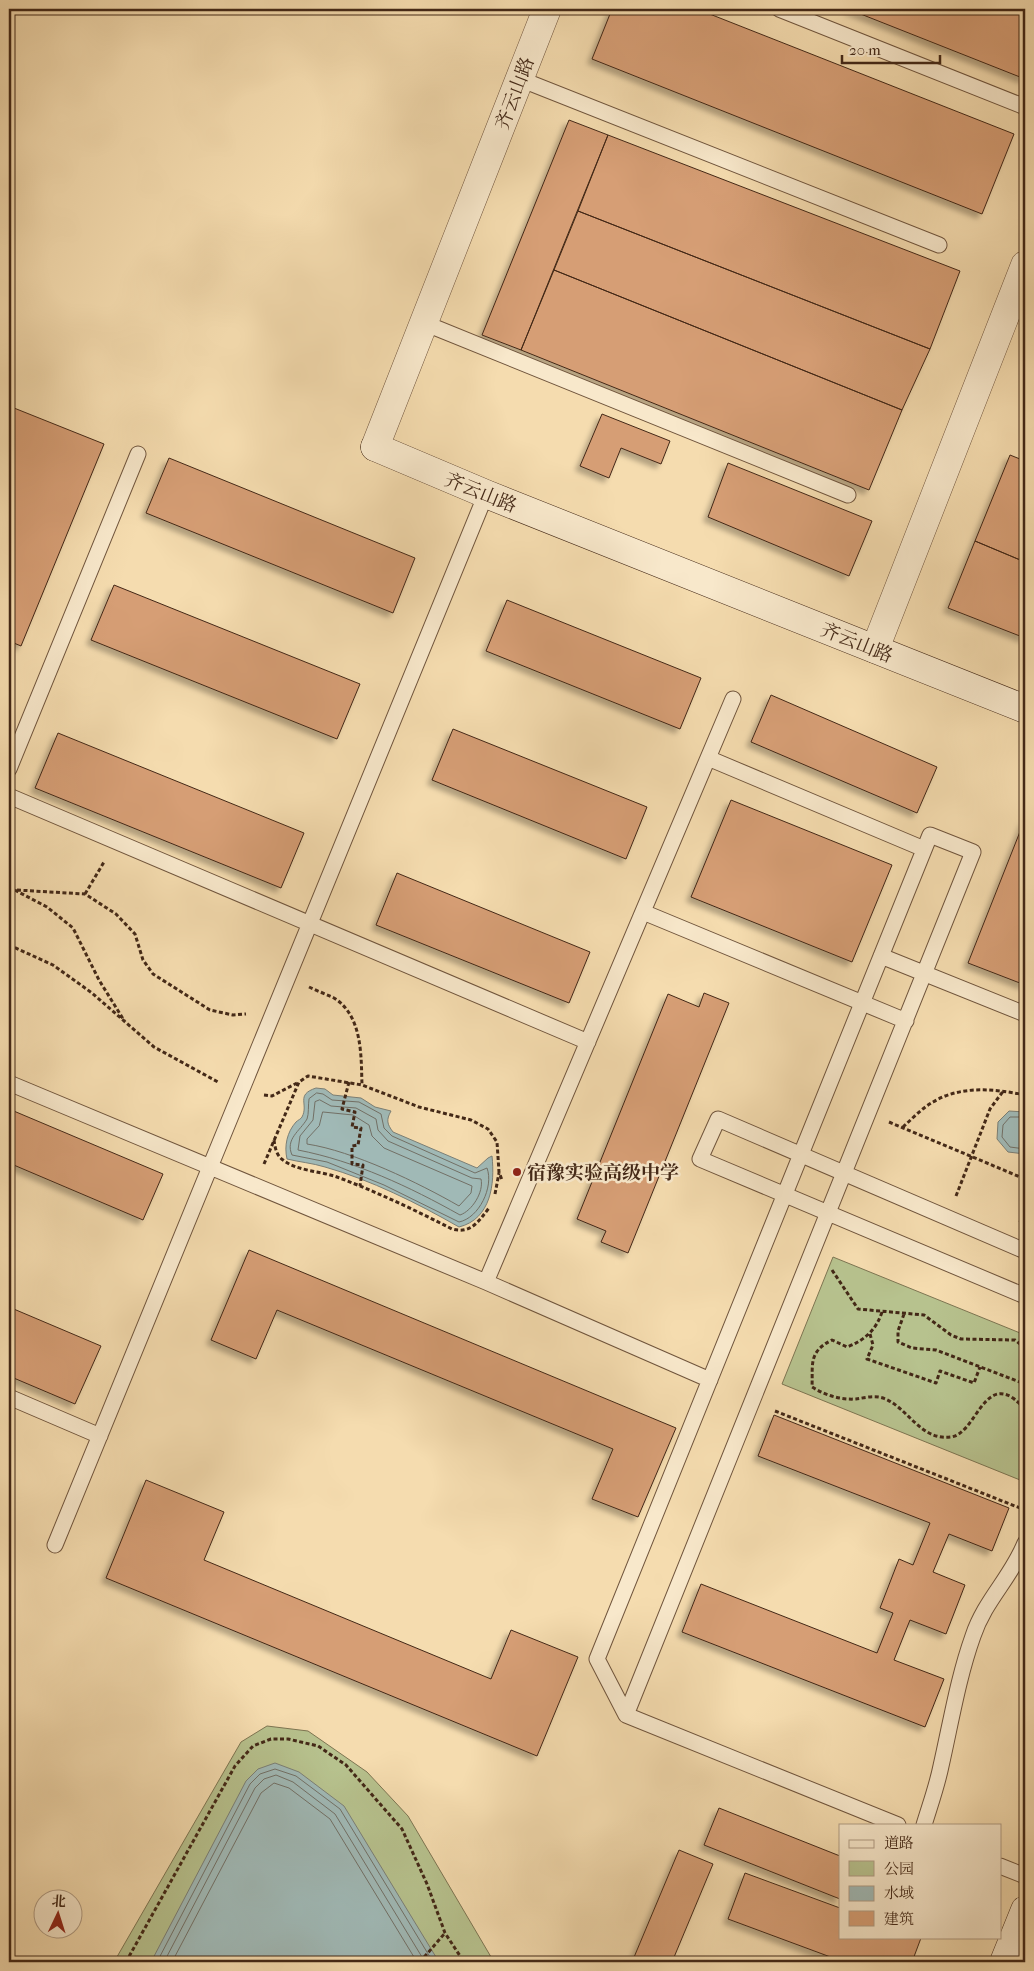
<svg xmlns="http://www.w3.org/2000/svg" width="1034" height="1971" viewBox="0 0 1034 1971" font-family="'IM FELL French Canon','Noto Serif SC',serif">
  <defs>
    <filter id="shadow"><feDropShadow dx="-4.5" dy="4.5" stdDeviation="2.5" flood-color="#0004"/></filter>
  </defs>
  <rect width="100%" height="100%" fill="#f5dcaf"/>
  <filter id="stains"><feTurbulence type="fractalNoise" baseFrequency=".004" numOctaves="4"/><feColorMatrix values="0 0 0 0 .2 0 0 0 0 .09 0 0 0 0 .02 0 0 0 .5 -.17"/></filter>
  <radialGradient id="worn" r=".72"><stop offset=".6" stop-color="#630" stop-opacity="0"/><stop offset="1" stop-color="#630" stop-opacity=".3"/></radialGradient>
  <path fill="#b7c28e" stroke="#7d7552" d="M833,1257L1025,1335V1482L782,1384Z
    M267,1726L308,1731L367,1772L408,1816L494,1962H114L241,1742Z"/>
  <path fill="#a0b9b6" stroke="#7b7f76" d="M316,1088L325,1089L333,1095L361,1098L375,1107L391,1111C386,1120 387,1124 393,1132L477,1168L488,1158L492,1156C495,1184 491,1219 459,1227C417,1203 371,1180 325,1167C312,1163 299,1162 287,1159C284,1146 287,1132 296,1122C298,1120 301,1119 302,1117C309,1104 295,1095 316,1088Z
    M1009,1111L1025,1112V1154L1008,1152L997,1139L998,1122Z
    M275,1763L299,1772L344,1806L439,1962H151L246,1781L258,1769Z"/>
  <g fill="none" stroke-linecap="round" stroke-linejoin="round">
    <path stroke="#727066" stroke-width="1" d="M317,1093L323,1094L332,1100L359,1102L381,1114L384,1128L392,1136L475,1173L487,1168C494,1187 479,1218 459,1222L384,1185L327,1162L292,1155C285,1139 300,1131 307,1119C309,1114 308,1105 309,1099Z
      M320,1100L331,1106L356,1108L376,1119L378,1130L388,1141L472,1178L481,1179C484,1192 472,1211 460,1215C410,1187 355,1161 298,1150L300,1136L313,1120L315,1102Z
      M323,1112L353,1115L369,1125L372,1136L384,1148L472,1186L471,1193L459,1206C419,1183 353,1151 307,1144V1139L319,1126Z
      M1025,1117H1010L1003,1125L1002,1137L1010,1147L1025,1149
      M157,1962L250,1784L260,1774L275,1769L296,1776L340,1809L433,1962
      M164,1962L255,1788L264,1779L276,1775L293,1782L335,1814L425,1962
      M172,1962L261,1793L274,1783L289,1788L330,1819L417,1962"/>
  </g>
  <path fill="#d69e74" stroke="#432817" filter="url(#shadow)" d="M612,9H697L1014,134L982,214L592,59Z
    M848,9H1025V79Z
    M569,120L608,135L521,350L482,335Z
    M608,135L960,271L930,349L578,211Z
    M578,211L930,349L902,410L554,270Z
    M554,270L902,410L869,490L521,350Z
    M9,406L104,444L21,646L9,641Z
    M602,414L670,441L661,464L621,448L609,478L580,466Z
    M1010,455L1025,461V562L975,541Z
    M169,458L415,558L393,613L146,513Z
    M728,463L872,521L849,576L708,517Z
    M975,541L1025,562V638L948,608Z
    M114,585L360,684L337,739L91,640Z
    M507,600L701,678L680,729L486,651Z
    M771,695L937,767L917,813L751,742Z
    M453,729L647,807L626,859L432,780Z
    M58,733L304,833L281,888L35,788Z
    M731,800L892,865L852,962L691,897Z
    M1025,819V985L968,963Z
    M397,873L590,952L569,1003L376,925Z
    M704,993L729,1003L628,1253L601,1242L606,1231L577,1219L668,994L699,1007Z
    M9,1109L163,1174L143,1220L9,1163Z
    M249,1250L676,1428L638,1517L592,1499L613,1449L277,1310L256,1359L211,1340Z
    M9,1307L101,1346L75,1404L9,1376Z
    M774,1415L1009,1508L992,1551L949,1534L933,1572L965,1585L946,1634L910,1620L894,1660L944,1679L925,1727L682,1632L701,1584L877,1653L893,1613L880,1608L899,1559L913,1565L930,1523L758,1456Z
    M146,1480L224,1512L204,1560L491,1679L511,1630L578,1657L537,1756L106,1578Z
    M719,1808L840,1856V1899L704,1845Z
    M679,1850L713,1864L672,1962H632Z
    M745,1873L840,1908V1937L921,1938L912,1962H844L728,1919Z"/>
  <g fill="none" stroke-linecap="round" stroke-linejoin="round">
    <g stroke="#70553d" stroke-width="17">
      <path id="lane" d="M779,9L1025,107
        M520,79L939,245
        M424,323L848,495
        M708,758L924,849
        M9,769L138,454
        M9,796L588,1042
        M930,835L973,852L626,1715L597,1659Z
        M643,912L906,1021
        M881,956L1025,1014
        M9,1083L486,1282L710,1380
        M1025,1251L718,1119L700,1159L1025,1296
        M486,1282L733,699
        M9,1397L100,1436
        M55,1545L486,494
        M626,1715L898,1825
        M924,1825C930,1805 937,1786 941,1766C951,1722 958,1678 973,1636C985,1600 1011,1578 1025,1543
        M1000,1866L1025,1876"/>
    </g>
    <g stroke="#70553d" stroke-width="29">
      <path id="street" d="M375,447L547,9
        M875,649L1025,265"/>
    </g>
    <g stroke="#432817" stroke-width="29">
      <path id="secondary" d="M375,447L486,494L1025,709
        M1004,1962L1025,1910"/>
    </g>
    <path stroke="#432817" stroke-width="3" stroke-dasharray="4 2.5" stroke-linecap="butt" d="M9,887L47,907L73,928L99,980L125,1022
      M17,890L85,894L116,914L135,934L143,960L153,974L210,1010L233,1015L246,1014
      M85,894L104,862
      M9,945L53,965L92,993L154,1047L218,1082
      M309,987C317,991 326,994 334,998C363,1016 361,1057 362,1085
      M349,1082L342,1109L355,1112L352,1127L361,1128L358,1145L352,1146V1164L363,1165L360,1186
      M264,1095L272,1096L297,1083
      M889,1122L1025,1179
      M903,1127C912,1119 922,1108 933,1102C961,1085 995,1089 1025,1095
      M274,1140C275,1147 276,1155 283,1160C297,1171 320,1171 337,1177C377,1192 415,1210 452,1229C471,1234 478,1222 489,1208
      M264,1164L299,1082L308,1076L362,1085L419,1107L471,1120L488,1129L497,1142L499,1172L502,1180
      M495,1194L499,1173
      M956,1196L990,1109L1004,1090
      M1020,1222L1025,1209
      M832,1270L858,1309L924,1315L951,1335L961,1339L1015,1340L1025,1348
      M882,1312C876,1330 865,1340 847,1347L832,1340C808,1352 813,1364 812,1387C825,1395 840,1400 856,1399C864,1398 874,1395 883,1398C908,1407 920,1441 951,1437C975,1434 983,1378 1013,1398C1019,1403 1022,1405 1025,1412
      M904,1314L898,1331V1342L912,1348L936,1350L1025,1384
      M870,1334L873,1345L867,1359L936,1383L940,1371L974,1383L980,1367
      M775,1411L1025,1510
      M126,1962L235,1766L253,1746L271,1739H288L318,1746L346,1765L402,1829L427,1884L445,1933L464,1962
      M420,1962L445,1933"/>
    <use href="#lane" stroke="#f8e8cb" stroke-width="15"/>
    <use href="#street" stroke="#f8e8cb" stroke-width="28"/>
    <use href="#secondary" stroke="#f8e8cb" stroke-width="28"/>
  </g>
  <circle fill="#8f2418" stroke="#f8e8cb" stroke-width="2" cx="517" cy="1172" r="5"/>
  <g text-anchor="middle" stroke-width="5" stroke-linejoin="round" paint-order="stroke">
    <g font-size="19" fill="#432817" stroke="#f8e8cb">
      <text transform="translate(514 93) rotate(-69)" y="7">齐云山路</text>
      <text transform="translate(481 492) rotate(22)" y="7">齐云山路</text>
      <text transform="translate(857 642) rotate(22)" y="7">齐云山路</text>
    </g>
    <g font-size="19" font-weight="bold" fill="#432817" stroke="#f8e8cb" text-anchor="start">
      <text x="527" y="1179">宿豫实验高级中学</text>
    </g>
  </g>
  <rect width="1034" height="1971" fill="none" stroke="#f5dcaf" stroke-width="30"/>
  <rect x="10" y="10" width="1014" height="1951" fill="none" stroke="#432817" stroke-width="2.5"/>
  <rect x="15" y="15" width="1004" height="1941" fill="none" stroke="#432817"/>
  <rect x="839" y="1824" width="162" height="115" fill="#f8e8cb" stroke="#b09b83"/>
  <rect x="849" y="1840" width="25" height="8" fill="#f8e8cb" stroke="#b09b83"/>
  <text x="884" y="1848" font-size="15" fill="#432817">道路</text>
  <rect x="849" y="1861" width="25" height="15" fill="#b7c28e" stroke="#b09b83"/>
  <text x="884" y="1874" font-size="15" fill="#432817">公园</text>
  <rect x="849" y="1886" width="25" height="15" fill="#a0b9b6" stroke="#b09b83"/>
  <text x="884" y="1898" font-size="15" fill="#432817">水域</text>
  <rect x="849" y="1911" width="25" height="15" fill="#d69e74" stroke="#b09b83"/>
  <text x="884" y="1924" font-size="15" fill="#432817">建筑</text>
  <g transform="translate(58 1914) rotate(4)"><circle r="24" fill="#f8e8cb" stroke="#b09b83"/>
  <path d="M0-4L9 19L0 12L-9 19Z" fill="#8f2418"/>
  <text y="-8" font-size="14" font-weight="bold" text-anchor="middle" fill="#432817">北</text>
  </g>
  <path d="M842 55v8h98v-8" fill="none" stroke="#432817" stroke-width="2.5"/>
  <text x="849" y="55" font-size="15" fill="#432817" stroke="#f8e8cb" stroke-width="4" paint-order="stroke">20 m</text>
  <rect width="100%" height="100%" filter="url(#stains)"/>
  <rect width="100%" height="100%" fill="url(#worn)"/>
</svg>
